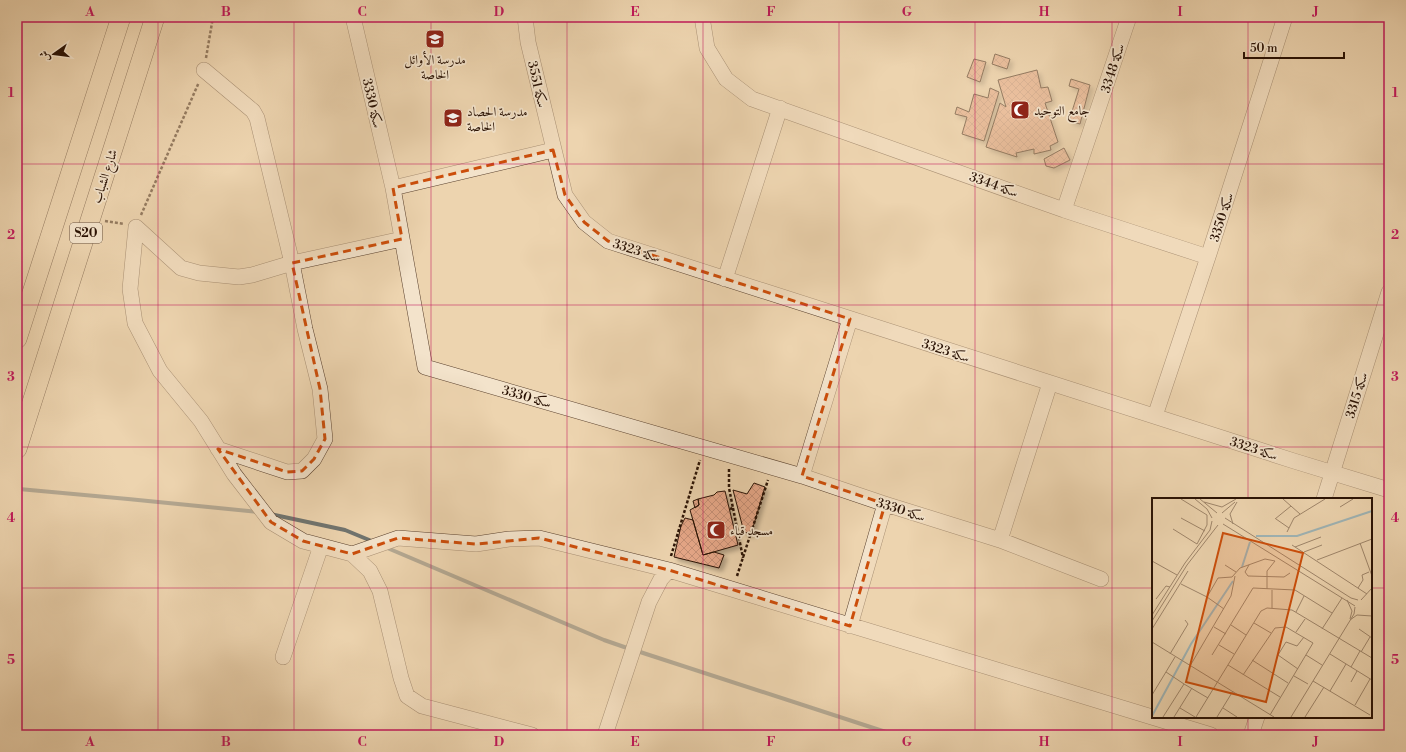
<svg xmlns="http://www.w3.org/2000/svg" width="1406" height="752" viewBox="0 0 1406 752" font-family="'Libre Bodoni',Amiri,serif">
  <defs>
    <pattern id="building-cross-hatch" width="8" height="8" patternUnits="userSpaceOnUse"><rect width="8" height="8" fill="#e6a788"/><path d="M0 0l8 8M0 8l8-8" fill="none" stroke="#c58f74"/></pattern>
    <filter id="shadow"><feDropShadow dx="3.5" dy="3.5" stdDeviation="2" flood-color="#0004"/></filter>
  </defs>
  <rect width="100%" height="100%" fill="#edd4af"/>
  <filter id="stains"><feTurbulence type="fractalNoise" baseFrequency=".005" numOctaves="4"/><feColorMatrix values="0 0 0 0 .2 0 0 0 0 .09 0 0 0 0 .02 0 0 0 .5 -.17"/></filter>
  <radialGradient id="worn" r=".72"><stop offset=".6" stop-color="#630" stop-opacity="0"/><stop offset="1" stop-color="#630" stop-opacity=".3"/></radialGradient>
  <g fill="none" stroke-linecap="round" stroke-linejoin="round">
    <path stroke="#70746f" stroke-width="4" d="M19,489L128,499L258,512
      M270,514L345,530L374,542
      M385,547L604,640L630,649
      M637,651L895,735"/>
  </g>
  <path fill="url(#building-cross-hatch)" stroke="#2a1204" filter="url(#shadow)" d="M995,54L1010,59L1007,69L992,64Z
    M974,59L986,62L980,82L967,77Z
    M1037,70L1041,88L1048,87L1052,101L1045,103L1058,142L1050,146L1051,150L1034,154V149L1016,153L1017,157L986,147L1000,103L1006,107L998,80Z
    M1071,79L1090,85L1080,124L1069,121L1079,89L1069,86Z
    M990,88L999,92L984,141L962,134L967,117L955,114L957,107L969,112L974,94L988,98Z
    M1064,148L1070,160L1054,168L1046,166L1044,159Z
    M754,483L765,487L751,534L744,532L733,490L747,494Z
    M725,491L738,545L703,555L690,510L699,505L698,499L714,495L717,492Z
    M698,499L699,505L695,508L693,501Z
    M685,518L693,520L703,555L714,552L724,555L719,568L674,557L681,526Z"/>
  <g fill="none" stroke-linecap="round" stroke-linejoin="round">
    <g stroke="#5b422f" stroke-width="16">
      <path id="minor" d="M353,17L393,188L425,367L802,476L885,504L1000,540L1101,579
        M525,17L528,42L565,195L584,222L608,241L1294,461L1389,490
        M702,17L707,48L726,79L752,99L1064,210L1208,257
        M204,70L253,111L257,118L292,263L305,329L320,389L325,439L314,459L302,471L287,472L218,449
        M393,188L553,150
        M1064,210L1129,17
        M402,239L324,256L292,263L252,275L239,277L199,273L181,268L136,227L130,289L135,323L160,371L201,421L234,474L271,522L303,541L352,554L370,571L380,591L401,678L407,696L422,706L532,735
        M725,279L780,108
        M1155,416L1208,257L1285,17
        M802,476L850,319
        M1324,499L1389,292
        M1000,540L1050,383
        M352,554L398,538L476,544L509,539L539,538L669,570L1211,735
        M850,626L885,504
        M283,657L321,546
        M605,735L649,602L661,579L669,570
        M1251,735L1257,717"/>
    </g>
    <g stroke="#2a1204" stroke-width="20">
      <path id="major" d="M17,339L121,17
        M17,449L155,17"/>
    </g>
    <path stroke="#2a1204" stroke-width="2.5" stroke-dasharray="3 2" stroke-linecap="butt" d="M206,58L213,17
      M141,215L199,82
      M105,221L124,224
      M729,469V488L733,508L730,509
      M733,508L743,558
      M671,556L700,460
      M737,576L768,480"/>
    <use href="#minor" stroke="#f3e3cb" stroke-width="15"/>
    <use href="#major" stroke="#edd4af" stroke-width="19"/>
  </g>
  <path d="M0 0H1406V752H0ZM553,150L565,195L584,222L608,241L850,319L802,476L885,504L850,626L669,570L539,538L476,544L398,538L352,554L303,541L271,522L218,449L287,472L302,471L314,459L325,439L320,389L292,263L402,239L393,188Z" fill="#edd4af" fill-opacity=".55" fill-rule="evenodd"/>
  <path fill="none" stroke="#cc4e0b" stroke-width="3" stroke-dasharray="8 5" stroke-linejoin="round" d="M553,150L565,195L584,222L608,241L850,319L802,476L885,504L850,626L669,570L539,538L476,544L398,538L352,554L303,541L271,522L218,449L287,472L302,471L314,459L325,439L320,389L292,263L402,239L393,188Z"/>
  <path fill="none" stroke="#c2185b" stroke-width="1" stroke-opacity="0.55" d="M158,17V735M294,17V735M431,17V735M567,17V735M703,17V735M839,17V735M975,17V735M1112,17V735M1248,17V499M17,164H1389M17,305H1389M17,447H1389M17,588H1153M1371,588H1389M1248,717V735"/>
  <defs>
    <g id="school-square" transform="scale(1)"><rect x="-9" y="-9" width="18" height="18" rx="4" fill="#8f2418" stroke="#f3e3cb"/><path d="M0-5L7-2L0 1L-7-2ZM-4 1L0 2.5L4 1V4Q0 6-4 4Z" fill="#fff"/></g>
    <g id="mosque-square" transform="scale(1)"><rect x="-9" y="-9" width="18" height="18" rx="4" fill="#8f2418" stroke="#f3e3cb"/><path d="M3.5-4.9A6 6 0 1 0 3.5 4.9A5 5 0 1 1 3.5-4.9Z" fill="#fff"/></g>
  </defs>
  <g fill-rule="evenodd">
    <use href="#school-square" x="435" y="39"/>
    <use href="#mosque-square" x="1020" y="110"/>
    <use href="#school-square" x="453" y="118"/>
    <use href="#mosque-square" x="716" y="530"/>
  </g>
  <g text-anchor="middle" stroke-width="3.5" stroke-linejoin="round" paint-order="stroke">
    <rect fill="#f3e3cb" stroke="#665140" stroke-width="1" x="70" y="223" width="32" height="20" rx="3"/>
    <g font-size="12" font-weight="bold" fill="#2a1204">
      <text x="86" y="237">S20</text>
    </g>
    <g font-size="13" fill="#2a1204" stroke="#f3e3cb" text-anchor="start">
      <text x="435" y="64" text-anchor="middle">مدرسة الأوائل<tspan x="435" dy="15">الخاصة</tspan></text>
      <text x="1034" y="115">جامع التوحيد</text>
      <text x="467" y="116">مدرسة الحصاد<tspan x="467" dy="15">الخاصة</tspan></text>
      <text x="730" y="535">مسجد قباء</text>
    </g>
    <g font-size="13" fill="#2a1204" stroke="#f3e3cb">
      <text transform="translate(1112 68) rotate(-72)" y="5">سكة 3348</text>
      <text transform="translate(538 84) rotate(77)" y="5">سكة 3551</text>
      <text transform="translate(373 103) rotate(77)" y="5">سكة 3330</text>
      <text transform="translate(104 176) rotate(-72)" y="5">شارع الشباب</text>
      <text transform="translate(994 184) rotate(20)" y="5">سكة 3344</text>
      <text transform="translate(1221 217) rotate(-72)" y="5">سكة 3350</text>
      <text transform="translate(637 250) rotate(18)" y="5">سكة 3323</text>
      <text transform="translate(946 350) rotate(18)" y="5">سكة 3323</text>
      <text transform="translate(1356 395) rotate(-73)" y="5">سكة 3315</text>
      <text transform="translate(527 396) rotate(16)" y="5">سكة 3330</text>
      <text transform="translate(1254 448) rotate(18)" y="5">سكة 3323</text>
      <text transform="translate(901 509) rotate(18)" y="5">سكة 3330</text>
    </g>
  </g>
  <g transform="translate(1152 498)">
    <rect width="220" height="220" fill="#edd4af"/>
    <path fill="none" stroke="#9fb5b7" stroke-width="2" d="M104,38H145L220,13M90,69L98,44M0,218L39,146L81,83"/>
    <path fill="none" stroke="#9f866b" stroke-width="1" d="M43,1L55,11L60,20M48,1L65,15M131,1L148,16M52,4L70,9L84,1M188,9L201,1M70,15L83,4M29,20L53,33M73,20L199,100L206,102M123,21L139,8M124,21L137,30M71,26L203,108M81,26L78,16L85,4M21,31L45,46L55,27V17L29,1M135,34L142,20L173,1M208,45L220,78M140,47L215,96M143,49L169,39M152,54L170,47M165,62L220,41M0,63L25,77M73,67L84,74M97,67L93,74L96,78L132,79L138,75M29,86L55,99L72,111M206,90L211,82L210,77L217,74M55,99L66,80L80,79L88,70L113,61L123,63L115,73V91M4,101L14,88L18,89M195,102L200,113L198,121M209,102L220,90M120,110V92M144,114L152,98M0,117L33,65L58,32L60,23M198,122L205,117L220,118M0,123L35,67L66,27M102,125L119,135M79,127L94,137M62,129L74,136M0,131L36,73M170,131L190,100M207,131L220,140M144,134L153,121M0,144L122,219M67,147L82,156M209,154L218,139M18,156L36,126L33,122M178,156L220,182M60,157L101,90L143,92L180,115M154,157L170,167M100,162L136,185M76,167L128,199M38,168L79,98L83,78M199,169L208,153M146,171L126,157L134,144L145,148L152,139M14,174L32,186M91,177L123,130L134,129L161,145L118,217M142,178L156,186M161,183L218,217M199,184L205,173M178,193L194,166M0,197L23,159M203,207L218,181M28,210L43,219M71,210L85,219M11,219L32,186L56,200M22,219L40,190M44,219L109,113L115,110L140,112L220,160M65,219L81,193M139,219L202,116L203,109M153,219L172,189"/>
    <path fill="#cc4e0b" fill-opacity="0.15" stroke="#cc4e0b" stroke-width="2" d="M71,35L151,55L114,204L34,184Z"/>
    <rect width="220" height="220" fill="none" stroke="#2a1204" stroke-width="2"/>
  </g>
  <rect width="1406" height="752" fill="none" stroke="#edd4af" stroke-width="44"/>
  <g transform="translate(54 54) rotate(256)" stroke="#f3e3cb" stroke-width="3" paint-order="stroke">
  <path d="M0-3L7 15L0 10L-7 15Z" fill="#2a1204"/>
  <text y="-6" font-size="11" font-weight="bold" text-anchor="middle" fill="#2a1204">ش</text>
  </g>
  <path d="M1244 52v6h100v-6" fill="none" stroke="#2a1204" stroke-width="2"/>
  <text x="1250" y="52" font-size="12" fill="#2a1204" stroke="#f3e3cb" stroke-width="3" paint-order="stroke">50 m</text>
  <rect x="22" y="22" width="1362" height="708" fill="none" stroke="#c2185b" stroke-width="1.5"/>
  <g font-size="13" text-anchor="middle" font-weight="bold" fill="#c2185b">
    <text x="90" y="16">A</text>
    <text x="226" y="16">B</text>
    <text x="362" y="16">C</text>
    <text x="499" y="16">D</text>
    <text x="635" y="16">E</text>
    <text x="771" y="16">F</text>
    <text x="907" y="16">G</text>
    <text x="1044" y="16">H</text>
    <text x="1180" y="16">I</text>
    <text x="1316" y="16">J</text>
    <text x="11" y="97">1</text>
    <text x="1395" y="97">1</text>
    <text x="11" y="239">2</text>
    <text x="1395" y="239">2</text>
    <text x="11" y="381">3</text>
    <text x="1395" y="381">3</text>
    <text x="11" y="522">4</text>
    <text x="1395" y="522">4</text>
    <text x="11" y="664">5</text>
    <text x="1395" y="664">5</text>
    <text x="90" y="746">A</text>
    <text x="226" y="746">B</text>
    <text x="362" y="746">C</text>
    <text x="499" y="746">D</text>
    <text x="635" y="746">E</text>
    <text x="771" y="746">F</text>
    <text x="907" y="746">G</text>
    <text x="1044" y="746">H</text>
    <text x="1180" y="746">I</text>
    <text x="1316" y="746">J</text>
  </g>
  <rect width="100%" height="100%" filter="url(#stains)"/>
  <rect width="100%" height="100%" fill="url(#worn)"/>
</svg>
